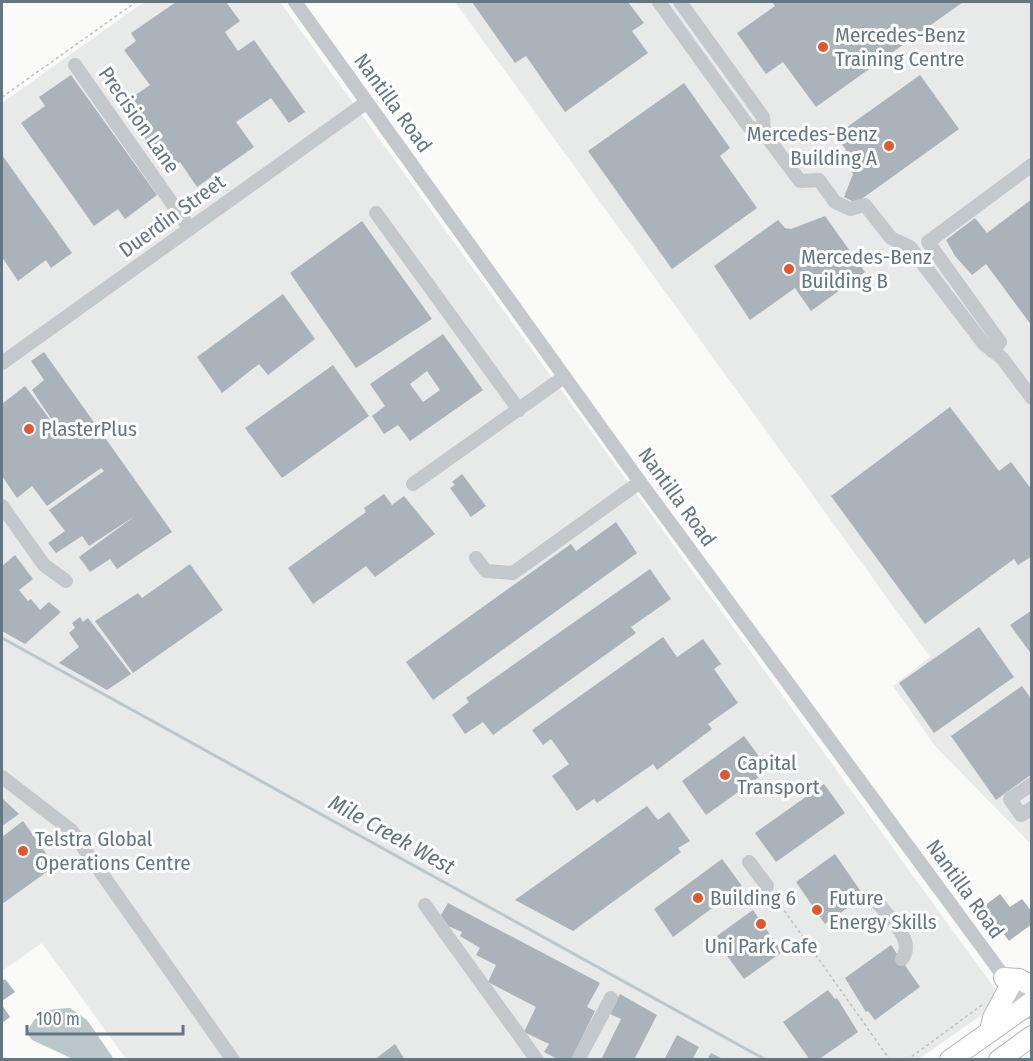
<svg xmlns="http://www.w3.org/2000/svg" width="1033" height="1061" viewBox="0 0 1033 1061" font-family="'Fira Sans Condensed',sans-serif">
  <rect width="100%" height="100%" fill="#fafaf8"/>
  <path fill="#e8e9e9" d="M144,2H280L1003,1000L919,1059L127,1060L42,943L2,971V103Z
    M455,2H1031V844L935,746L893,686L930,657Z"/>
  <path fill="#bbc7cb" d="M70,1008L87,1020L114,1059H73L32,1040L27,1033C37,1010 47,1009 70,1008Z"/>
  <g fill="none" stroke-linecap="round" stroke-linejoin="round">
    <path stroke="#bbc7cb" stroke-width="3" d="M2,638L766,1060"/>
  </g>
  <path fill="#aab3b9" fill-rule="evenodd" d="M176,2H226L240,21L225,32L238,51L254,40L305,112L289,123L271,98L236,122L254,147L197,187L180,162L168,171L121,105L150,85L124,50L136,41L131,33Z
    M472,2H628L644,23L632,31L648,53L565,112L526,56L515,63Z
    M772,2H963L816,107L783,62L766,74L737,33L775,6Z
    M71,75L157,195L125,219L118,209L94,226L21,123L45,106L39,97Z
    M920,75L959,129L856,203L844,197L853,174L848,165L850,156L836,135Z
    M684,83L730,148L720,156L757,208L672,269L588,151Z
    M2,155L72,253L51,268L46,260L18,281L2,257Z
    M1032,199V326L986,264L972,275L955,256L946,240L975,218L987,233Z
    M825,216L865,272L811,311L795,288L750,320L714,266L778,220L785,228L791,229Z
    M362,221L432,319L356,368L290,273Z
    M283,294L315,339L268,375L259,364L222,393L197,357Z
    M443,334L483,390L410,441L398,425L384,434L372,416L385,406L370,384ZM427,371L440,390L423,402L410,384Z
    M44,352L172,532L117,569L110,559L90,572L79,557L135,516L89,546L82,536L56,553L48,543L65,531L49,510L104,471L101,468L47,506L32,486L17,498L2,476V404L25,386L66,441L32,390L44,380L31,361Z
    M333,365L369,416L282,478L245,428Z
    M950,407L999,471L1011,462L1032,490V556L1018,565L1014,559L925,624L831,496Z
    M462,474L486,506L471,517L450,488L455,485L452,482Z
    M384,494L392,505L404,496L435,534L375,577L366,566L313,604L288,568L366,512L364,508Z
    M616,522L637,553L433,700L406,662L571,544L576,551Z
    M15,555L33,579L19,590L28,601L31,599L40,610L49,602L61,612L25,644L2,631V566Z
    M190,564L223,610L133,673L95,621L138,593L142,598Z
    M650,569L671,599L631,627L636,633L493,735L483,722L465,734L452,715L469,702L466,698Z
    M1032,610V655L1010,625Z
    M80,617L83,622L88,618L131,674L107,690L59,663L79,647L69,633L75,628L72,623Z
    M979,627L1014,677L934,733L899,683Z
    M663,637L677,657L703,639L721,664L714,669L738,703L708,724L712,729L657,770L653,764L597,803L594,799L577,811L552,776L569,764L551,739L543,745L532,730Z
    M1022,686L1032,700V774L996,800L951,736Z
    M744,736L769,770L706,815L682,781Z
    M824,784L845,813L776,862L755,833Z
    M2,798L19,814L2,826Z
    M647,806L658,820L669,812L690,841L678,848L681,852L573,931L515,900Z
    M23,821L55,866L2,904V837Z
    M835,854L864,896L825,924L796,882Z
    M722,859L742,886L673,937L654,909Z
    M1000,894L1010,907L1022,899L1032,912V924L1009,941L984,906Z
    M448,903L600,983L587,1007L595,1011L571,1060H559L544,1052L549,1044L524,1032L536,1007L488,982L496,965L476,955L480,948L460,936L462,932L448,926L441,915Z
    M753,910L782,952L744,979L714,938Z
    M891,945L920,987L875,1020L868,1011L866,1012L845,978Z
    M5,979L15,992L2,1001V981Z
    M828,990L835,999L837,998L858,1032L818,1060H810L783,1022Z
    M620,994L657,1015L634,1060H601L621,1019L610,1014Z
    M2,1005L10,1017L2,1023Z
    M677,1035L699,1047L692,1060H664Z
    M395,1044L405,1060H374Z
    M711,1053L725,1060H707Z"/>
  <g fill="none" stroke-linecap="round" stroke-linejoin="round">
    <g stroke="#b4b9bd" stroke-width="22">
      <path id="highway" d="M1004,978L1019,979L1032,986
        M990,1031L993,1018L1010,986
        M950,1060L1032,1002
        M999,1060L1032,1036"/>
    </g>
    <path stroke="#bbbfc2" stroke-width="1.5" stroke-dasharray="3 3" stroke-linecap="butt" d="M2,97L136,2
      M774,896L890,1060
      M907,1060L982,1005"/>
    <path stroke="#c3c8cc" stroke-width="14" d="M295,2L640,482L1030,1012
      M659,2L749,127L764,133
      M680,2L763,117L764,133L800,181L819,180L835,202L850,209L865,205L891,238L910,247L984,344L1002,358L1032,398
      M75,65L190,229
      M376,213L519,410
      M992,351L1000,342L928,242L1032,165
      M2,363L367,102
      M413,484L564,377
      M2,506L44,565L66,581
      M476,558L486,571L513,573L640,482
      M2,777L71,830L233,1060
      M1032,784L1010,799L1021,815L1032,808
      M749,862L767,886
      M878,903C889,918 916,940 902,959
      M425,905L537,1060
      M578,1060L611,998"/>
    <use href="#highway" stroke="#fff" stroke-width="20"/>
  </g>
  <g fill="#e4572e" stroke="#fff" stroke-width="2">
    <circle cx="823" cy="47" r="6"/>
    <circle cx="889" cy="146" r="6"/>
    <circle cx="789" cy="269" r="6"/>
    <circle cx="29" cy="429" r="6"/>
    <circle cx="725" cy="775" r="6"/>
    <circle cx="23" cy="851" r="6"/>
    <circle cx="698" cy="898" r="6"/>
    <circle cx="817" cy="910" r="6"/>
    <circle cx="761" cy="924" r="6"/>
  </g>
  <g text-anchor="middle" stroke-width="6" stroke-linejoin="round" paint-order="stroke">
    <g font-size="21" fill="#657683" stroke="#fff" text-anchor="start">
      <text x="835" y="42">Mercedes-Benz<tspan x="835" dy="24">Training Centre</tspan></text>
      <text x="877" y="141" text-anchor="end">Mercedes-Benz<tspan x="877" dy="24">Building A</tspan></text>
      <text x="801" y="264">Mercedes-Benz<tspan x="801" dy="24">Building B</tspan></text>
      <text x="41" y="436">PlasterPlus</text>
      <text x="737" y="770">Capital<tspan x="737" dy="24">Transport</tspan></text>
      <text x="35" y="846">Telstra Global<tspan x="35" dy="24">Operations Centre</tspan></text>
      <text x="710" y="905">Building 6</text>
      <text x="829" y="905">Future<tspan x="829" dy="24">Energy Skills</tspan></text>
      <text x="761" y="953" text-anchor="middle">Uni Park Cafe</text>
    </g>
    <g font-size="21" fill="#657683" stroke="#fff">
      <text transform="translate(393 103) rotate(54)" y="7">Nantilla Road</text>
      <text transform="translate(139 120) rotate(55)" y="7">Precision Lane</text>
      <text transform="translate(172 216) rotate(-36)" y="7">Duerdin Street</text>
      <text transform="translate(677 497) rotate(54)" y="7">Nantilla Road</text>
      <text transform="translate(965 889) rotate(54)" y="7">Nantilla Road</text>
    </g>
    <g font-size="22" font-style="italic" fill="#60757c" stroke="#fff">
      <text transform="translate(392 834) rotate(29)" y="8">Mile Creek West</text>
    </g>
  </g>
  <rect width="1033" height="1061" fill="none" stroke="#657683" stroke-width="6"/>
  <path d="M27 1025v9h156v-9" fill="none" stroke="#657683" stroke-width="3"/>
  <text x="36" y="1025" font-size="18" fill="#657683" stroke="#ffffff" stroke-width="4.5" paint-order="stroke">100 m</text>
</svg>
